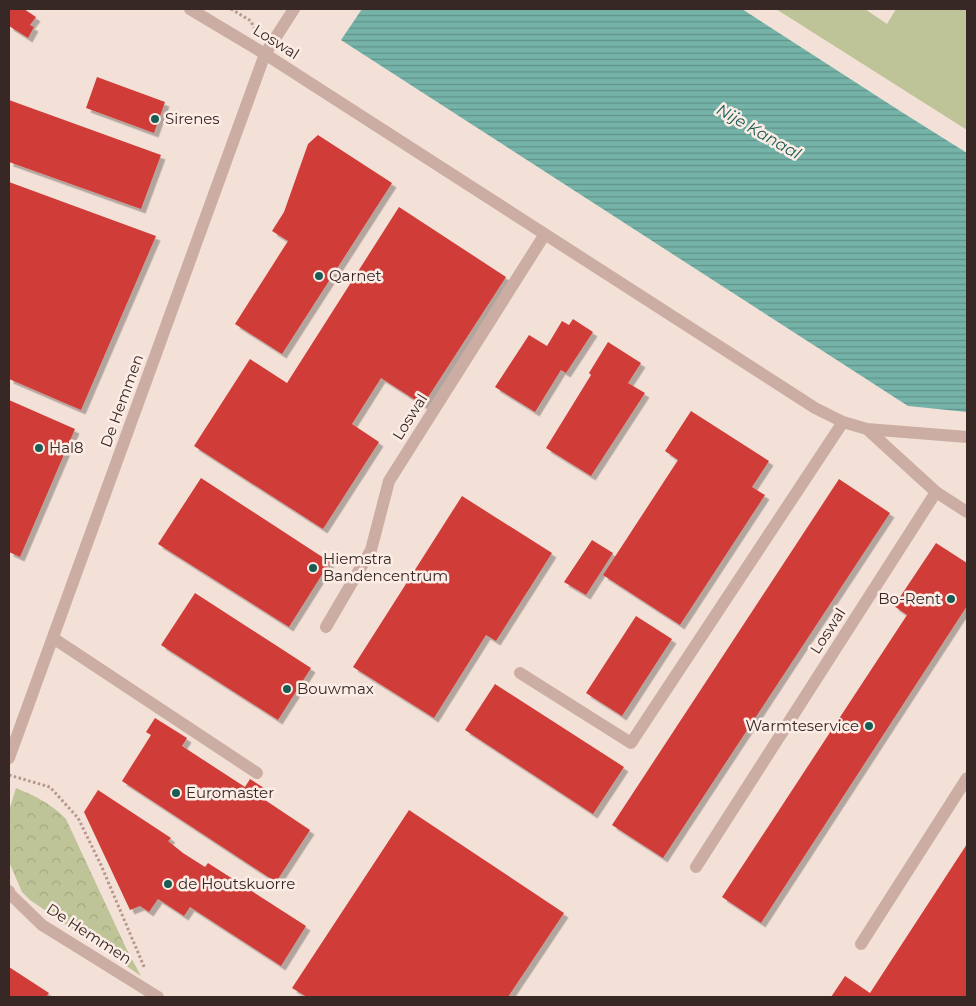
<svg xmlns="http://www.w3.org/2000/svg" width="976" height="1006" viewBox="0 0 976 1006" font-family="Montserrat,sans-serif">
  <defs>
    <pattern id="forest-crowns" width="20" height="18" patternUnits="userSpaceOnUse" patternTransform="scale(1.25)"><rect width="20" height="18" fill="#bec497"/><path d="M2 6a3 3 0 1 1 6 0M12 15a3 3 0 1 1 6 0" fill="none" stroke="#a4a882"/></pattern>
    <pattern id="water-rules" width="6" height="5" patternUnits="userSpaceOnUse" patternTransform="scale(1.25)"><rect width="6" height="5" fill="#75b3a8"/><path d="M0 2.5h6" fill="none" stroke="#619289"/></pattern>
    <filter id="shadow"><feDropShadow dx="4.5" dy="4.5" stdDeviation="0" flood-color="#0004"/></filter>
  </defs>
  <rect width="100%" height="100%" fill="#f3e1d8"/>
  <path fill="#bec497" d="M776,9H865L887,24L896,9H967V130Z"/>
  <path fill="url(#forest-crowns)" d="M16,788C35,796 52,804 66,819L127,950L141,976L30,900L22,892L9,862V811Z"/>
  <path fill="url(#water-rules)" d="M362,9H742L900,111L967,153V412L908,406L341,40Z"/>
  <path fill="#d03d39" filter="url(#shadow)" d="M9,9H24L36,17L30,25L34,27L28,38L9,26Z
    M97,77L165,102L154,133L86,108Z
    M9,100L161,155L141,209L9,162Z
    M318,135L392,183L282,354L235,324L288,241L272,231L284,212L308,144Z
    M9,182L156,236L81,410L9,379Z
    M399,207L506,277L423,405L381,378L352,424L379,442L323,529L194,446L250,359L287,383Z
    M573,319L593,332L566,373L561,370L535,412L495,387L529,335L547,346L562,321L569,325Z
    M608,342L641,363L628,383L645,393L591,476L546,448L591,375L589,373Z
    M9,400L75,429L20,557L9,552Z
    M691,411L769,461L752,487L765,495L680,625L603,575L678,460L665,451Z
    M201,478L330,562L289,627L158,544Z
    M839,479L890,513L663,858L612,825Z
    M462,496L552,553L496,641L486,635L434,718L353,667Z
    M592,540L613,553L586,595L564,582Z
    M936,543L967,563V606L761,923L722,897L907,615L894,606Z
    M195,593L311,668L278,720L161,645Z
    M636,616L672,639L622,716L586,693Z
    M495,684L624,767L593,814L465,730Z
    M155,718L187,738L182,746L245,787L250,779L264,788L259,796L310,830L276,882L122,781L151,735L146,732Z
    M98,790L171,838L168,841L183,853L205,867L208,863L306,926L281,966L190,907L184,916L158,899L149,912L140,906L130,910L84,812Z
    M409,810L564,913L508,997H307L292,988Z
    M967,844V997H831L845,976L870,993Z
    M9,967L49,993L46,997H9Z"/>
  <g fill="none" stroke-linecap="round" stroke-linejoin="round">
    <path stroke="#b8978e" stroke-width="3" stroke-dasharray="2.5 2.5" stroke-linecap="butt" d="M231,9L251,21L254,28
      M9,775L50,787L78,818L101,865L145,969"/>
    <path stroke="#ccada3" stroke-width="12" d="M190,9L265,54L815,408L843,422L867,429L967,437
      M936,492L967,512
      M326,627L371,550L389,481L545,234
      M53,638L257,773
      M520,673L631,743L843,422
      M9,758L265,54L294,9
      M696,867L936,492L867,429
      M9,891L10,894L42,925L158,997
      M861,944L967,778"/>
  </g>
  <g fill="#185c52" stroke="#fbece5" stroke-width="2">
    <circle cx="155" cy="119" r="5"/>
    <circle cx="319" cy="276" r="5"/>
    <circle cx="39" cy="448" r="5"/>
    <circle cx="313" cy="568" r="5"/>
    <circle cx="951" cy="599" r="5"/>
    <circle cx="287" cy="689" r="5"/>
    <circle cx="869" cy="726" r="5"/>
    <circle cx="176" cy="793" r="5"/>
    <circle cx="168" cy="884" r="5"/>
  </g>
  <g text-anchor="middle" stroke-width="5" stroke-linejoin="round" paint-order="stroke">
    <g font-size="15" fill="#372826" stroke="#fbece5">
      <text transform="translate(276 42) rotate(32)" y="5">Loswal</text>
      <text transform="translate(122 401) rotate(-70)" y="5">De Hemmen</text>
      <text transform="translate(410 417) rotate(-58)" y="5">Loswal</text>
      <text transform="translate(828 631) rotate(-57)" y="5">Loswal</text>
      <text transform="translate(89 934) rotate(33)" y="5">De Hemmen</text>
    </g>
    <g font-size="15" fill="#372826" stroke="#fbece5" text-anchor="start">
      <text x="165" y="124">Sirenes</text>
      <text x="329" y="281">Qarnet</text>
      <text x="49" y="453">Hal8</text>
      <text x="323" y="564">Hiemstra<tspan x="323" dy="17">Bandencentrum</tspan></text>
      <text x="941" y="604" text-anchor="end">Bo-Rent</text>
      <text x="297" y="694">Bouwmax</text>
      <text x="859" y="731" text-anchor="end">Warmteservice</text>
      <text x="186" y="798">Euromaster</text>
      <text x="178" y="889">de Houtskuorre</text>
    </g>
    <g font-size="16" font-style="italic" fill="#185c52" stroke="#fbece5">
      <text transform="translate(759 131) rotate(30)" y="6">Nije Kanaal</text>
    </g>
  </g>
  <rect width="976" height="1006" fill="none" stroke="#372826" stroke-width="20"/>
</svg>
